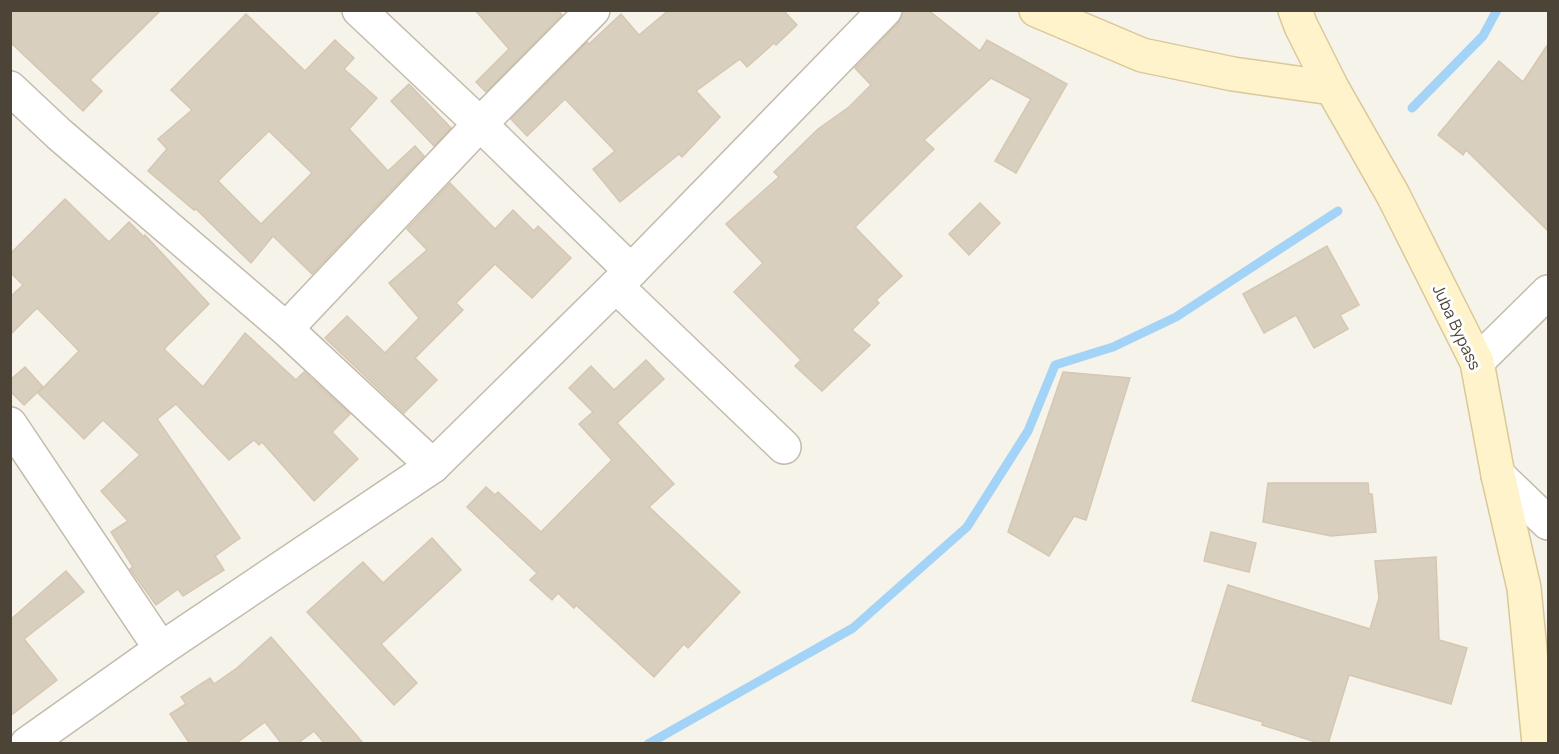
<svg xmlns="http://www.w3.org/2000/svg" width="1559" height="754" viewBox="0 0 1559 754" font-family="Manrope,sans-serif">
	<rect width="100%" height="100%" fill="#f6f3ea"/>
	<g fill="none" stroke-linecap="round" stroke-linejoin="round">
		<g stroke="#a3d4f7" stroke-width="9">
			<path d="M 1412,108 L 1483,36 L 1497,10"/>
			<path d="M 648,744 L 853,628 L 967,527 L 1028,431 L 1055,365 L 1113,347 L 1176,317 L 1338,211"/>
		</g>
	</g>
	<g fill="#d9cfbf" stroke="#d5c7b1" stroke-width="1.5" fill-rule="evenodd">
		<path d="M 10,10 L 161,10 L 90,80 L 102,91 L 83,111 L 10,42 Z"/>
		<path d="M 475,10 L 558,10 L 562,15 L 486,92 L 476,82 L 509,49 Z"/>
		<path d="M 669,10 L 783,10 L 797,25 L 776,45 L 774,43 L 747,67 L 740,59 L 696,91 L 720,117 L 682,157 L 679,154 L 620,202 L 593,169 L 615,151 L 565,99 L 527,136 L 511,119 L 587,42 L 589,44 L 621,14 L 639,35 Z"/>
		<path d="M 903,10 L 928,10 L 980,51 L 987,40 L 1067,84 L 1016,173 L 995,161 L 1031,99 L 991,78 L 924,140 L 934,149 L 855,227 L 902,276 L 876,300 L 879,303 L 852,330 L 870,345 L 822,391 L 795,366 L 801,360 L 734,292 L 763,263 L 726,224 L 779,177 L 774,172 L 818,129 L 849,107 L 871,85 L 855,68 L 898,23 Z"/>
		<path d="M 246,14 L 305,71 L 335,40 L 354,58 L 344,69 L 377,98 L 349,129 L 388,171 L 415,146 L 424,156 L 312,274 L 273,236 L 251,263 L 196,209 L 194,210 L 148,171 L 167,149 L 158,139 L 192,110 L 171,90 ZM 269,131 L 312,173 L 261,224 L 218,181 Z"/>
		<path d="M 1548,44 L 1548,231 L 1466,150 L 1463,155 L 1438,135 L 1499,61 L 1523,82 Z"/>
		<path d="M 409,84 L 451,128 L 434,146 L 391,101 Z"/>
		<path d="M 450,183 L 495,229 L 513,210 L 534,231 L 538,226 L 571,258 L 532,298 L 495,264 L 456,303 L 463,310 L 415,358 L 437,380 L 404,413 L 325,338 L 347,316 L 385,353 L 419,318 L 389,283 L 427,250 L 407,229 Z"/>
		<path d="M 65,199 L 109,242 L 129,222 L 144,237 L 145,235 L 209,304 L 164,349 L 203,387 L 245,333 L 296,380 L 304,372 L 350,414 L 332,432 L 358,459 L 314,501 L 262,442 L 259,445 L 254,440 L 229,460 L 176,404 L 157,419 L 240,538 L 215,556 L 224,570 L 183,596 L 178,589 L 156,605 L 130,569 L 133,567 L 111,532 L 128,521 L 101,491 L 140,455 L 103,420 L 84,439 L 38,393 L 79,351 L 37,308 L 10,335 L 10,297 L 23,285 L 10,272 L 11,253 Z"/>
		<path d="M 980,203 L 1000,223 L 969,255 L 949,234 Z"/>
		<path d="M 1327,246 L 1359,305 L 1340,315 L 1348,329 L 1314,348 L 1296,315 L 1264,333 L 1243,294 Z"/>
		<path d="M 646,360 L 664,379 L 617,423 L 674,484 L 649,507 L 740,592 L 688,648 L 684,644 L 654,677 L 576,605 L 574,608 L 558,593 L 552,600 L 530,580 L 537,573 L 467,507 L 486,487 L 495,495 L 498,492 L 541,532 L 612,460 L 579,424 L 593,412 L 569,388 L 591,366 L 614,390 Z"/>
		<path d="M 25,367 L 43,387 L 24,405 L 10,391 L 10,380 Z"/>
		<path d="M 1063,372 L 1130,378 L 1086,520 L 1074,516 L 1049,556 L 1008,532 Z"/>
		<path d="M 1268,483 L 1368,483 L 1369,494 L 1372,494 L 1376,532 L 1331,536 L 1263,522 Z"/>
		<path d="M 1211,532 L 1256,543 L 1249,572 L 1204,561 Z"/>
		<path d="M 432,538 L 461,570 L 381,644 L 417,683 L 394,705 L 307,612 L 363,562 L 383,583 Z"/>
		<path d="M 1436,557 L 1439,640 L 1467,648 L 1451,704 L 1349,675 L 1328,744 L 1322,744 L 1262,725 L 1263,722 L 1192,701 L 1228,585 L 1370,629 L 1379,598 L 1375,561 Z"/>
		<path d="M 66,571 L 84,592 L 24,639 L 57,680 L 10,716 L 10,620 Z"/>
		<path d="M 271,637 L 364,744 L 325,744 L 314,731 L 297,744 L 282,744 L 265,722 L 235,744 L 190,744 L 170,714 L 186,704 L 181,697 L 210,678 L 214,684 L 237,668 Z"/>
	</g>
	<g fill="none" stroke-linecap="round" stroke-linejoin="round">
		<g stroke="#c3bbac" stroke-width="36">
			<g id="street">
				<path d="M 359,10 L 480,124 L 631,271"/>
				<path d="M 10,88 L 59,134 L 286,329 L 433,466 L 631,271 L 885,10"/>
				<path d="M 616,286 L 784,447"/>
				<path d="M 286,329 L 480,124 L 593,10"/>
				<path d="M 1477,362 L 1548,292"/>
				<path d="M 10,424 L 161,649"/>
				<path d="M 1498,475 L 1548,523"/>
				<path d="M 27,744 L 161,649 L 433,466"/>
			</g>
		</g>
		<g stroke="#dac897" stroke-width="36">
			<g id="secondary">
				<path d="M 1036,10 L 1142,55 L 1233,74 L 1332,88"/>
				<path d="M 1295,10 L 1301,26 L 1332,88 L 1393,195 L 1477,362 L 1498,475 L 1524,588 L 1539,744"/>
			</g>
		</g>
		<use href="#street" stroke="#fff" stroke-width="33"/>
		<use href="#secondary" stroke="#fff3cc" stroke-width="33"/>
	</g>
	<g text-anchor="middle" stroke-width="6" stroke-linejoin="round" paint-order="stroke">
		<g font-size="16" fill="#4b4437" stroke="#fff">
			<text transform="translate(1457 327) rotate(65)" y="6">Juba Bypass</text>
		</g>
	</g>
	<rect width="1559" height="754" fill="none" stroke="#4b4437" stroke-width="24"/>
</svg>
